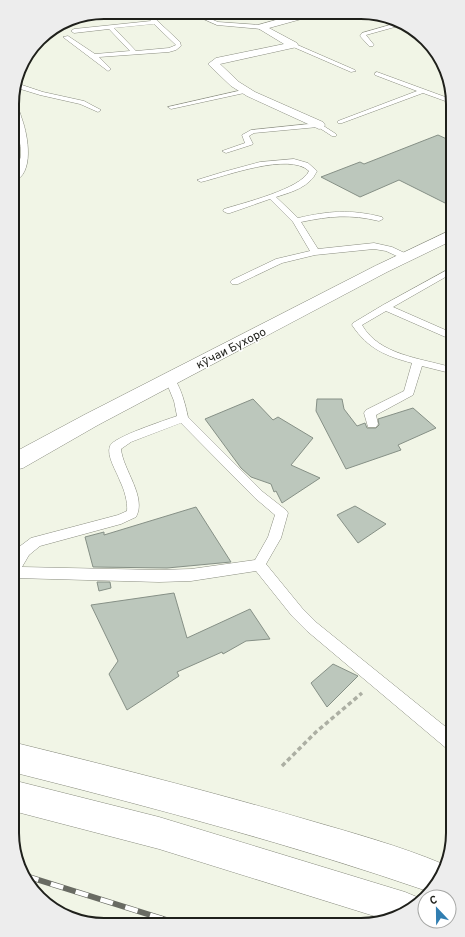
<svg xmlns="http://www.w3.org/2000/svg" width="465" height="937" viewBox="0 0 465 937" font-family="Overpass,sans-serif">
	<rect width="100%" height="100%" fill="#f1f5e6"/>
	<g fill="#bcc7bc" stroke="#869086">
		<path d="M 438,135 L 449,140 L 449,205 L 399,180 L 360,197 L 321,177 L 360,162 L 364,164 Z"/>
		<path d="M 253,399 L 273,420 L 278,417 L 313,438 L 291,465 L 320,478 L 282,503 L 276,491 L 274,492 L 271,484 L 251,477 L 241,468 L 205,419 Z"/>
		<path d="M 317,399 L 342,399 L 344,409 L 357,426 L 365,423 L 367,428 L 376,428 L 379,425 L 378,419 L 413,408 L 436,428 L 398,445 L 401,450 L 346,469 L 316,411 Z"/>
		<path d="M 355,506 L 386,524 L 358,543 L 337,515 Z"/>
		<path d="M 196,507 L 231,562 L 167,568 L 93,567 L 85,537 L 104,532 L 104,535 Z"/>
		<path d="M 97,582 L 110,582 L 111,588 L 99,591 Z"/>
		<path d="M 174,593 L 187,638 L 250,609 L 270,639 L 246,641 L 223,654 L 222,652 L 177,672 L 179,676 L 127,710 L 109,674 L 118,661 L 91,605 Z"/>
		<path d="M 333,664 L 358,676 L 327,707 L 311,683 Z"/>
	</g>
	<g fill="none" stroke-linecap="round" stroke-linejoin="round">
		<g stroke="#8a8d80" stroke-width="1">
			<g id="lane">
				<path d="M 143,12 L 148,12 L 180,42 L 181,46 L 176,50 L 169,52 L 99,57 L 111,69 L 108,71 L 63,37 L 68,36 L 95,54 L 130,51 L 109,29 L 74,33 L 71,31 L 74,29 L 151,21 ZM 154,24 L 176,45 L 169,48 L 136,51 L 114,28 Z"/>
				<path d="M 190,13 L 196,13 L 218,22 L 261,25 L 264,27 L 261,29 L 217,25 Z"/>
				<path d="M 275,13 L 282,13 L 296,19 L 291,20 Z"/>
				<path d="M 371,14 L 378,14 L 389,19 Z"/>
				<path d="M 69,19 L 71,20 L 67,27 L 53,29 L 63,25 Z"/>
				<path d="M 397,23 L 402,25 L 366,35 L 374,45 L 373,46 L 369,46 L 360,36 L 362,33 Z"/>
				<path d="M 293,43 L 355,70 L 356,71 L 351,72 L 291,46 L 290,45 Z"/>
				<path d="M 377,72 L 448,98 L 448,102 L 423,93 L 342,123 L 338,123 L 338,121 L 417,91 L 375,75 L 375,73 Z"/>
				<path d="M 16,83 L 43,92 L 84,101 L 101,110 L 98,112 L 80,104 L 40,95 L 14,87 Z"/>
				<path d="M 247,89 L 249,90 L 249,92 L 171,109 L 168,107 Z"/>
				<path d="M 13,103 C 18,105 20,113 22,119 C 28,136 35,174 13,182 C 13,172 21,164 21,153 C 21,136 12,119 13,103 Z"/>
				<path d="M 319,123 L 336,134 L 336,136 L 332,136 L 318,127 L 254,133 L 249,136 L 253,144 L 251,145 L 226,153 L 222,151 L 245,143 L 242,135 L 251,130 Z"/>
				<path d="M 294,159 L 308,163 L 317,171 C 310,187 292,192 276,197 L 298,218 C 329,211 350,209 382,217 L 383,219 L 379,221 C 350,214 330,216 301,222 L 318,249 L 374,243 L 392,247 L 409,255 L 410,257 L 409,259 L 403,259 L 386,251 L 374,249 L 315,255 L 282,263 L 238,284 L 232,284 L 230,282 L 232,280 L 276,259 L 310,251 L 293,222 L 270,199 L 230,213 L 227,213 L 223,211 L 224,209 C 243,203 301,189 309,171 C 289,152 226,176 201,182 L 197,180 L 223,172 L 260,162 Z"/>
				<path d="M 449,269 L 449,275 L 393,307 L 450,332 L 450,339 L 386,311 L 362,325 C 379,355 420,358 450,367 L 450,373 L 422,366 L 413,395 L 376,415 L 378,424 L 376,427 L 368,427 L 364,413 L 366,410 L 404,391 L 412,363 C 386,356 368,349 352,325 L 353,323 L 383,305 Z"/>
				<path d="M 170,376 C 179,378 186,407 188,417 L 263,492 L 286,510 L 288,513 L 281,538 L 266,564 L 302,608 L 317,623 L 452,732 L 452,750 L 446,748 L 307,631 L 292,616 L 256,571 L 191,581 L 159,582 L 15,578 L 15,554 L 19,547 L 31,538 L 118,515 L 127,511 C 128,502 124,489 120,481 C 117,472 106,456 110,446 C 113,437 166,420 177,416 L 174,401 L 165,379 ZM 181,423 L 255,498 L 275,515 L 268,537 L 255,560 L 191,569 L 159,570 L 22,567 L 29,555 L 40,546 L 121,524 L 136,517 C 147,497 123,470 121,449 L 131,442 Z"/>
			</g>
		</g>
		<g stroke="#8a8d80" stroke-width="1">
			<g id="street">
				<path d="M 301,13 L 317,13 L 316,15 L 269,28 L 297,43 L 298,45 L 297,47 L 220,64 L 239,82 L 255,92 L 323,122 L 325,125 L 323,128 L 319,129 L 247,96 L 231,86 L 208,64 L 216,58 L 284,44 L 256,27 L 258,25 Z"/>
				<path d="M 449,231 L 449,242 L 387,272 L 98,425 L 23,468 L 15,470 L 15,452 L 84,415 L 375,266 Z"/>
				<path d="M 16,743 C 114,767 212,792 308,820 C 353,833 400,846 443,864 L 434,889 L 430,892 C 294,845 155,808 16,773 Z"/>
				<path d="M 16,781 L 159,817 L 405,892 L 417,897 L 418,900 L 390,920 L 387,920 L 159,849 L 17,812 Z"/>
			</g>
		</g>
		<g stroke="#acafa3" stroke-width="3.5" stroke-dasharray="4.5 3" stroke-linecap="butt">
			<path d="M 282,766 L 316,732 L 362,693"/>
			<path d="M 83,920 L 94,924"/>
		</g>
		<use href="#lane" fill="#fff" fill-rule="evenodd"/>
		<use href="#street" fill="#fff" fill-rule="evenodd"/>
		<g stroke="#696b63" stroke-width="6">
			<path id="rail" d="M 26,876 L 176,923"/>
		</g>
		<use href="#rail" stroke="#fff" stroke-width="4.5" stroke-dasharray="13" stroke-linecap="butt"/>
	</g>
	<g text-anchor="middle" stroke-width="3" stroke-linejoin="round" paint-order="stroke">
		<g font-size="12" fill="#1f201b" stroke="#fff">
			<text transform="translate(231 348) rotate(-27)" y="4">кӯчаи Бухоро</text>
		</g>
	</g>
	<path d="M0 0H465V937H0ZM104 19H361A85 85 0 0 1 446 104V833A85 85 0 0 1 361 918H104A85 85 0 0 1 19 833V104A85 85 0 0 1 104 19Z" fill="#ededed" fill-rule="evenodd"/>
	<path fill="none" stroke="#1f201b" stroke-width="2" d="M104 19H361A85 85 0 0 1 446 104V833A85 85 0 0 1 361 918H104A85 85 0 0 1 19 833V104A85 85 0 0 1 104 19Z"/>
	<g transform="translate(437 909) rotate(338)"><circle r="19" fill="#ffffff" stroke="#a5a6a4"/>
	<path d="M0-3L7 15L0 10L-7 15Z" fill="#317eb1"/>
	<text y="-6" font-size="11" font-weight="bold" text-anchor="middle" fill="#1f201b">С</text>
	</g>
</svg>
